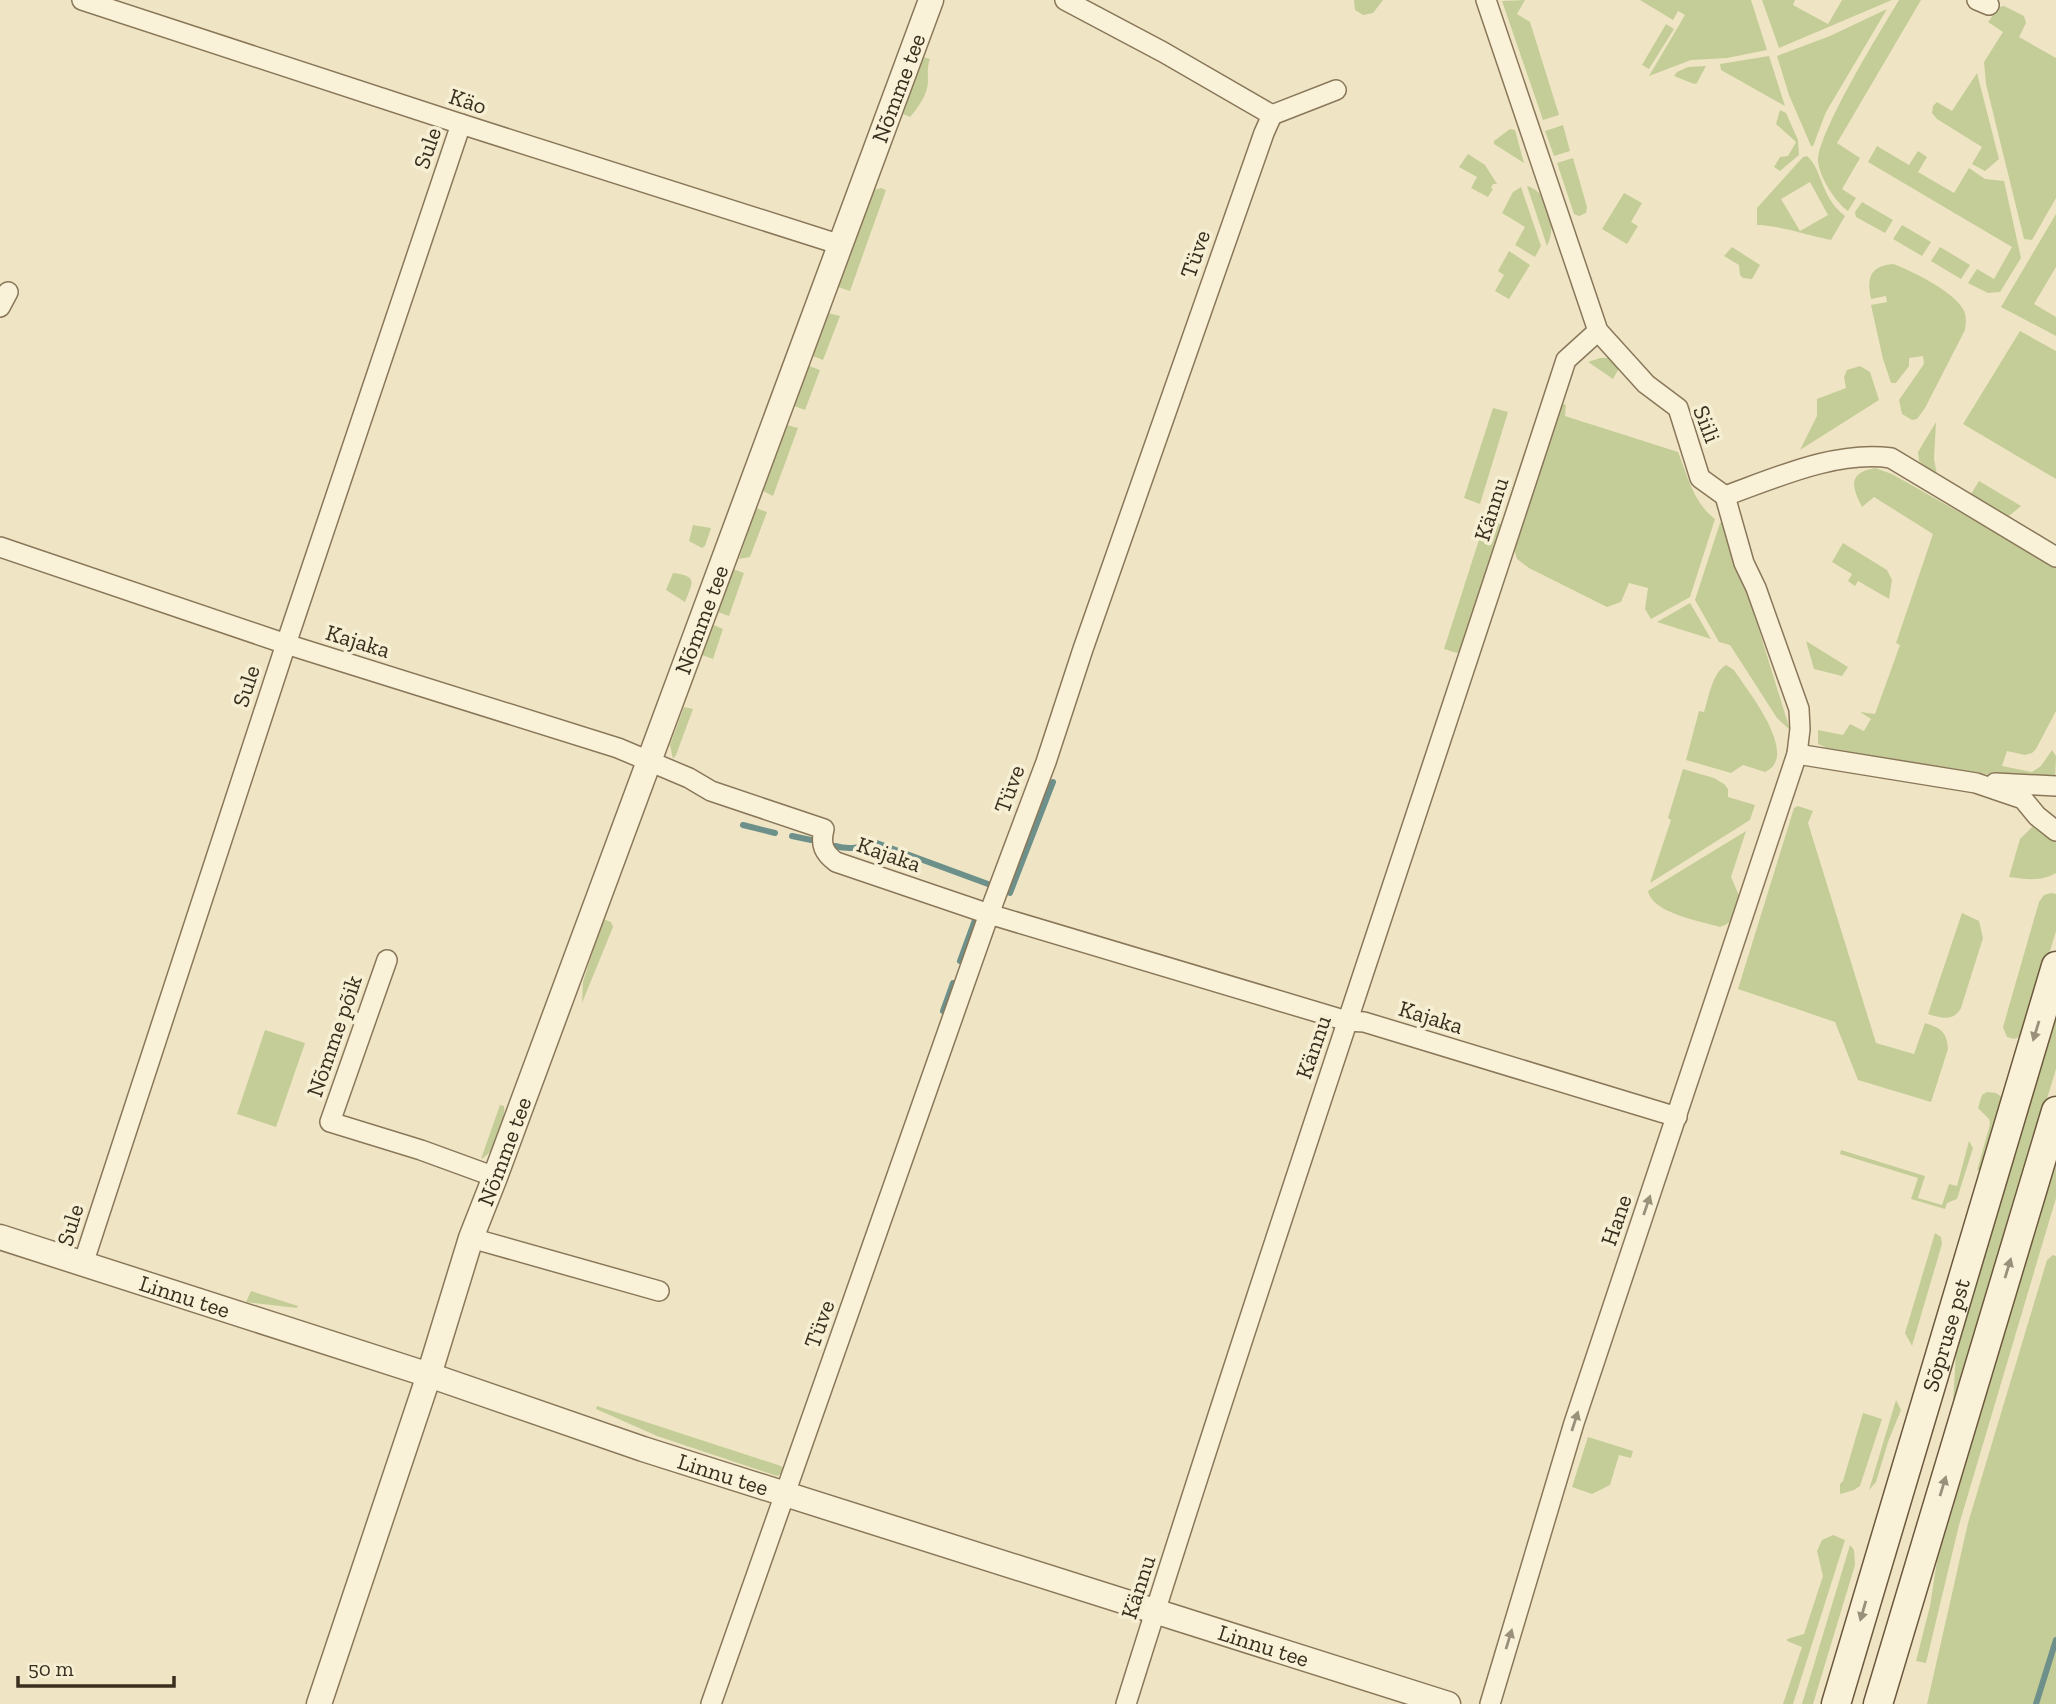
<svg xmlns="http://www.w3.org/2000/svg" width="2056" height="1704" viewBox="0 0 2056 1704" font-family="'Zilla Slab',serif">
	<rect width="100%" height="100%" fill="#efe5c4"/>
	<g fill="#c4cd98" fill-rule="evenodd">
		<path d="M 1354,0 L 1383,0 L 1373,13 L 1363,15 L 1355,10 Z"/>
		<path d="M 1525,0 L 1517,14 L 1530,22 L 1559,115 L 1543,120 L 1502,1 Z"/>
		<path d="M 1640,0 L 1751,0 L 1767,50 L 1727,58 L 1691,60 L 1649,76 L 1685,15 L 1678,11 L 1673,20 Z"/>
		<path d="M 1762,0 L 1795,0 L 1793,5 L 1828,24 L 1842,0 L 1892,0 L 1779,48 Z"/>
		<path d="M 1899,0 L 1921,0 L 1837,143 L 1860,158 L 1842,189 L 1856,198 L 1848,211 C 1835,202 1819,176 1818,161 C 1817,134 1882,28 1899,0 Z"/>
		<path d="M 2004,6 L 2024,16 L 2026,23 L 2019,37 L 2056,58 L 2056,198 L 2032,240 L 2024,239 L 1986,84 L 1984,62 L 2003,32 L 1988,22 L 1999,7 Z"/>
		<path d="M 1887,9 L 1826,112 L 1813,146 L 1811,146 L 1789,95 L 1777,56 L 1830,36 Z"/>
		<path d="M 1666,24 L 1674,29 L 1649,69 L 1642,65 Z"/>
		<path d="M 1769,56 L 1785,106 L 1721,70 L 1720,64 Z"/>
		<path d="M 923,57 L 930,59 C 927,68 928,73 928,81 C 928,94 918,108 910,117 L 903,114 Z"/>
		<path d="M 1706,66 L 1697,83 L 1694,84 L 1674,76 L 1677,72 L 1688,67 Z"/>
		<path d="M 1977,73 L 1999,159 L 1985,171 L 1972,164 L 1982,147 L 1937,119 L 1932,113 L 1933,106 L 1937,102 L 1952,111 Z"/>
		<path d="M 1780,110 L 1786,113 L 1798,140 L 1799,155 L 1780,171 L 1774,167 L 1780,157 L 1788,156 L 1796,142 L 1776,124 Z"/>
		<path d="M 1563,125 L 1570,151 L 1554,156 L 1545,131 Z"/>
		<path d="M 1510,129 L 1515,130 L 1524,163 L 1494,144 L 1494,141 Z"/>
		<path d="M 1877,146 L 1909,165 L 1918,151 L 1927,157 L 1918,172 L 1954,193 L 1969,168 L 1985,179 L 2004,181 L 2021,258 L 2000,292 L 1988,293 L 1968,283 L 1977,269 L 1994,279 L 2012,247 L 1868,162 Z"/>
		<path d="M 1468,154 L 1485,165 L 1497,184 L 1493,184 L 1491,188 L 1493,189 L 1488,197 L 1471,188 L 1477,177 L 1459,167 Z"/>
		<path d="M 1807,156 C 1823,170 1820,197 1845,216 L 1831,240 C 1806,235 1783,226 1757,225 L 1757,208 L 1803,157 ZM 1810,182 L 1828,215 L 1800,231 L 1781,199 Z"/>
		<path d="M 1573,158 L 1587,207 L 1586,213 L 1579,216 L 1574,214 L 1557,163 Z"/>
		<path d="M 1527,186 C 1551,193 1557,226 1547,246 Z"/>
		<path d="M 1521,187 L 1541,246 L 1535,257 L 1515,245 L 1525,227 L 1502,213 L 1513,192 Z"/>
		<path d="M 881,188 L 886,190 L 850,291 L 838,287 L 874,190 Z"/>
		<path d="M 1624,193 L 1642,203 L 1631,222 L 1638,226 L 1627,244 L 1602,229 Z"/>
		<path d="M 1862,202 L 1893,220 L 1885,233 L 1856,217 L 1855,212 Z"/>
		<path d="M 2056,214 L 2056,267 L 2034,304 L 2056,317 L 2056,336 L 2001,307 Z"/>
		<path d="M 1902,225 L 1931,242 L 1922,256 L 1893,239 Z"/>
		<path d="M 1732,247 L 1760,265 L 1752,279 L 1743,278 L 1740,275 L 1739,265 L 1724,256 Z"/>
		<path d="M 1940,247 L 1970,265 L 1961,279 L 1931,261 Z"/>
		<path d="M 1509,251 L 1530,265 L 1509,299 L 1495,291 L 1504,275 L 1498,271 Z"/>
		<path d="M 1893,264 C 1911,270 1954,292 1963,309 C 1967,316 1966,322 1965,330 L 1925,408 L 1917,419 L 1912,420 L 1902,414 L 1899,400 L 1924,364 L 1923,356 L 1909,358 L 1909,366 L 1896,383 L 1891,383 L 1883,359 L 1871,305 L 1887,302 L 1886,296 L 1871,299 C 1867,279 1869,266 1893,264 Z"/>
		<path d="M 828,313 L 840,316 L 823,360 L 812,356 Z"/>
		<path d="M 2020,331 L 2056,351 L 2056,479 L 1963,424 Z"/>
		<path d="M 1600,358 L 1608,358 L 1622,363 L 1613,379 L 1588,362 Z"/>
		<path d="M 809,366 L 820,370 L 805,410 L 794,406 Z"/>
		<path d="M 1860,366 L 1870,372 L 1879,400 L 1800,450 L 1817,416 L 1817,399 L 1846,388 L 1844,377 L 1847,370 Z"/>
		<path d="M 1563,404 L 1566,405 L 1565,416 L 1678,452 C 1688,477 1693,502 1715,519 L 1690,597 L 1651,619 L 1645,609 L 1648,588 L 1629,583 L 1621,602 L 1607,607 L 1529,568 L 1517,559 L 1513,546 L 1561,405 Z"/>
		<path d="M 1493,408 L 1508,412 L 1480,504 L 1464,498 Z"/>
		<path d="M 1936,422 L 1934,459 L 1937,475 L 1919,461 L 1918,452 Z"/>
		<path d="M 787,425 L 798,428 L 773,496 L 763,491 Z"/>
		<path d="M 1875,468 L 1892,474 L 2056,567 L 2056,711 L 2036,749 L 2032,753 L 2025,755 L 2007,751 L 2002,766 L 2032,772 L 2041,766 L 2052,750 L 2056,756 L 2055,780 L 2004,777 L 1827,748 L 1818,744 L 1818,730 L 1843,735 L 1850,724 L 1864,731 L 1871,719 L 1860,712 L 1875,714 L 1900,645 L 1896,643 L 1933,534 L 1874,497 L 1862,507 C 1852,487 1847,473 1875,468 Z"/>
		<path d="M 1979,481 L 2021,506 L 2009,516 L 1971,494 Z"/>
		<path d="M 756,508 L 767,512 L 750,557 L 739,559 Z"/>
		<path d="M 1488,520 L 1503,525 L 1461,651 L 1457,653 L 1444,649 L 1485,521 Z"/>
		<path d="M 1723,521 L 1738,562 L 1790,730 L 1777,718 L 1730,645 L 1719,642 L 1695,600 L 1720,523 Z"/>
		<path d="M 693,525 L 711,528 L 705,546 L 702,548 L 689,541 Z"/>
		<path d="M 1843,543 L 1887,570 L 1892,580 L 1889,599 L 1858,581 L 1855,586 L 1848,581 L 1852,574 L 1832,562 Z"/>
		<path d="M 733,569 L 744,573 L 729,616 L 718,612 Z"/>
		<path d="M 673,573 C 698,576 693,582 685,602 L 666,590 Z"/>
		<path d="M 1690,603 L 1711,639 L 1657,622 Z"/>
		<path d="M 714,625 L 723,629 L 713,659 L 702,655 Z"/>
		<path d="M 1806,641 L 1848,667 L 1842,676 L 1814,669 Z"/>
		<path d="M 1726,665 L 1734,670 C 1747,690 1801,756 1765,772 L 1743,765 L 1731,773 L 1686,760 L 1699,711 L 1704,712 C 1709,697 1712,673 1726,665 Z"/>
		<path d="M 684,707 L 693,709 L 676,755 L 673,759 L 670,745 Z"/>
		<path d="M 1683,769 L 1714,778 L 1724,784 L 1728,789 L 1728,797 L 1755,805 L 1750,820 L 1650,883 L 1671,820 L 1668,818 Z"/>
		<path d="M 1798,806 L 1813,811 L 1808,823 L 1876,1043 L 1914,1054 L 1925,1023 C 1940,1028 1947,1031 1948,1049 L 1931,1102 L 1858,1080 L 1835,1022 L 1738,989 L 1794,808 Z"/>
		<path d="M 2035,824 L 2056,838 L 2056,873 C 2041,882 2026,879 2009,877 L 2020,839 Z"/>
		<path d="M 1746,831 L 1731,877 L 1740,898 C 1736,912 1735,922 1720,927 C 1700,921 1652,913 1648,891 Z"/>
		<path d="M 2051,893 L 2056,894 L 2056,931 L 2025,1035 L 2014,1039 L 2007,1037 L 2003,1027 L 2039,902 L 2044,895 Z"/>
		<path d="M 1962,913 L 1979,921 L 1983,938 L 1961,1008 C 1953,1022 1941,1018 1928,1014 Z"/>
		<path d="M 603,919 L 611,922 L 613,927 L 582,1003 L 583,982 Z"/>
		<path d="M 2056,1019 L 2056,1069 L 1955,1402 L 1953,1402 L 1956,1352 Z"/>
		<path d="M 265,1030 L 305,1043 L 276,1127 L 237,1114 Z"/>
		<path d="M 1987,1092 L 1996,1093 L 2003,1098 L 1985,1165 L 1977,1171 L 1990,1124 L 1989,1119 L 1978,1108 L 1982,1095 Z"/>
		<path d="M 500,1105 L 504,1106 C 506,1122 496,1152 481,1159 Z"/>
		<path d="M 1969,1141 L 1973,1148 L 1957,1199 L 1947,1203 L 1945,1209 L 1911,1199 L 1918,1178 L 1840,1154 L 1841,1150 L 1925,1176 L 1918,1198 L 1942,1205 L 1949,1184 L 1957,1186 Z"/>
		<path d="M 2056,1166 L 2056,1198 L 1959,1525 L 1926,1663 L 1916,1661 L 1930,1606 L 1937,1561 L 2029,1253 L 2047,1188 Z"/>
		<path d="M 1935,1233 L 1941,1237 L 1942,1244 L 1912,1346 L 1905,1333 Z"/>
		<path d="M 2053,1255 L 2056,1256 L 2056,1704 L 1927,1704 L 1968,1523 L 2047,1260 Z"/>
		<path d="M 251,1291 L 298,1306 L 297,1308 L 246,1302 Z"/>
		<path d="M 1896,1400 L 1901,1410 L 1888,1442 L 1876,1482 L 1869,1490 Z"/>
		<path d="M 597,1406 L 778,1465 L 789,1470 L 777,1476 L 657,1436 L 596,1409 Z"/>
		<path d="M 1863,1413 L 1882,1419 L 1860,1486 L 1854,1490 L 1840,1494 L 1840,1484 L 1843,1481 Z"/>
		<path d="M 1588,1437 L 1633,1451 L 1631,1458 L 1619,1455 L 1610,1485 L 1592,1494 L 1572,1487 Z"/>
		<path d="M 1833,1535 L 1845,1540 L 1793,1704 L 1783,1704 L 1802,1647 L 1787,1641 L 1787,1639 L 1804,1634 L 1823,1576 L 1817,1551 L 1822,1540 Z"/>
		<path d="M 1850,1545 L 1854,1550 L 1855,1565 L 1813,1704 L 1802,1704 Z"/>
	</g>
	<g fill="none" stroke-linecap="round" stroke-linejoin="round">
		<g stroke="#6d918a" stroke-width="6">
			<path d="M 743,825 L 775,833"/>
			<path d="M 792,836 L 811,840"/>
			<path d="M 835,846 C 850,850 860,848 874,842 L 988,884"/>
			<path d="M 1010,893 L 1053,782"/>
			<path d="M 960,961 L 975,920"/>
			<path d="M 943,1011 L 953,983"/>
			<path d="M 2036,1704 L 2056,1640"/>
		</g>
		<g stroke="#8a775a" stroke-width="22">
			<g id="minor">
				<path d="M 82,0 L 461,124 L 841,245"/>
				<path d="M 1486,0 L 1598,331 L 1646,384 L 1678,408 L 1700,478 L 1725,496"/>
				<path d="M 1977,0 L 1989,5"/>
				<path d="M 1272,115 L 1336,90"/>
				<path d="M 0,307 L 8,292"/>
				<path d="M 1725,496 C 1775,478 1837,450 1891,458 L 2056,557"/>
				<path d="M 0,547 L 286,644 L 618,748 L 689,778 L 711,791 L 824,829 C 820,845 824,853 836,862 L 989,914 L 1347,1021 L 1364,1022 L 1677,1117"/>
				<path d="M 1797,754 L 1976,783 L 2023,799 L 2037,816 L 2056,831"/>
				<path d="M 1995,783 L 2056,786"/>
				<path d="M 387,960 L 330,1122 L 421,1150 L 495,1177"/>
				<path d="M 471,1238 L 659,1291"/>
				<path d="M 83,1264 L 286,644 L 461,124"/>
				<path d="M 711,1704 L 989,914 L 1046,762 L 1083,649 L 1264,133 L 1272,115 L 1163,52 L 1065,0"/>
				<path d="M 1126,1704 C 1267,1254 1420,808 1566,360 L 1598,331"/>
				<path d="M 1490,1704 L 1574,1423 L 1797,754 L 1800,729 L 1799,709 L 1756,588 L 1744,563 L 1725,496"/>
			</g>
		</g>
		<g stroke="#8a775a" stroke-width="27">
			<g id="tertiary">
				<path id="s1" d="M 0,1237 L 429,1375 L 643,1449 L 1448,1704"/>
				<path id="s2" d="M 319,1704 L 429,1375 L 471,1238 L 495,1177 L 931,0"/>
			</g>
		</g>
		<g stroke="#6c583d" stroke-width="31">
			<g id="secondary">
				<path id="s3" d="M 1836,1704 L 2056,966"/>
				<path d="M 1878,1704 L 2056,1111"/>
			</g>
		</g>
		<use href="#minor" stroke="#f9f2d8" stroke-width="19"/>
		<use href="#tertiary" stroke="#f9f2d8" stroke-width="24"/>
		<use href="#secondary" stroke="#f9f2d8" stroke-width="28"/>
	</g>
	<defs><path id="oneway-solid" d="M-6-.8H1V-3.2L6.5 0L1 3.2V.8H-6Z" transform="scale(1.75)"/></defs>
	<g fill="#9a907b">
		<use href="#oneway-solid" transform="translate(2036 1031) rotate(107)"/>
		<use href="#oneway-solid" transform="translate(1647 1205) rotate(-71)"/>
		<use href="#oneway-solid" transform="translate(2008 1268) rotate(-73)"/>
		<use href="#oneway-solid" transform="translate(1575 1421) rotate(-72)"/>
		<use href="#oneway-solid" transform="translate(1943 1486) rotate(-73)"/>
		<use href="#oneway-solid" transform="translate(1863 1611) rotate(106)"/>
		<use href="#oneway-solid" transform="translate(1509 1639) rotate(-73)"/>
	</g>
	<g text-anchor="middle" stroke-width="7" stroke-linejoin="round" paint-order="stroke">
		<g font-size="23" fill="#3a2e1e" stroke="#f6efd4">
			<text dy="8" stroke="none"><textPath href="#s2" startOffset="1717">Nõmme tee</textPath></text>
			<text transform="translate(468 101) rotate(18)" y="8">Käo</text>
			<text transform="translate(427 148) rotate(-71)" y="8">Sule</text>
			<text transform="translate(1195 254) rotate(-71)" y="8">Tüve</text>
			<text transform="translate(1707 424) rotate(69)" y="8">Siili</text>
			<text transform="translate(1491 509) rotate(-72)" y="8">Kännu</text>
			<text dy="8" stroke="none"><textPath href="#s2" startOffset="1150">Nõmme tee</textPath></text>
			<text transform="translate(358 641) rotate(17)" y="8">Kajaka</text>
			<text transform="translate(246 686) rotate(-72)" y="8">Sule</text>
			<text transform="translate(1009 789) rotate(-70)" y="8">Tüve</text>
			<text transform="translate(889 854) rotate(19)" y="8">Kajaka</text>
			<text transform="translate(1431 1017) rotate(17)" y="8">Kajaka</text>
			<text transform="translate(334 1036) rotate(-71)" y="8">Nõmme põik</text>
			<text transform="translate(1313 1047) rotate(-71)" y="8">Kännu</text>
			<text dy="8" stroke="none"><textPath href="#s2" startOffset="583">Nõmme tee</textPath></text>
			<text transform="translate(1616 1220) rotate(-71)" y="8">Hane</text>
			<text transform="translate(70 1225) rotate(-73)" y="8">Sule</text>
			<text dy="8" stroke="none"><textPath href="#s1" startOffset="194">Linnu tee</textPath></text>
			<text transform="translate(819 1324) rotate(-70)" y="8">Tüve</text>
			<text dy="8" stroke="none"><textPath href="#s3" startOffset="385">Sõpruse pst</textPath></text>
			<text dy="8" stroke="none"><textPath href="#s1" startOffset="761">Linnu tee</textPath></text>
			<text transform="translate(1138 1587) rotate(-72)" y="8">Kännu</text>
			<text dy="8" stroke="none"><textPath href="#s1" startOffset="1328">Linnu tee</textPath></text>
		</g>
	</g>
	<path d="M18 1676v10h156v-10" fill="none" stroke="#3a2e1e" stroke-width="3.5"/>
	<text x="28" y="1676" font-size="21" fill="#3a2e1e" stroke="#f6efd4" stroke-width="5" paint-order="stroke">50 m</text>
</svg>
